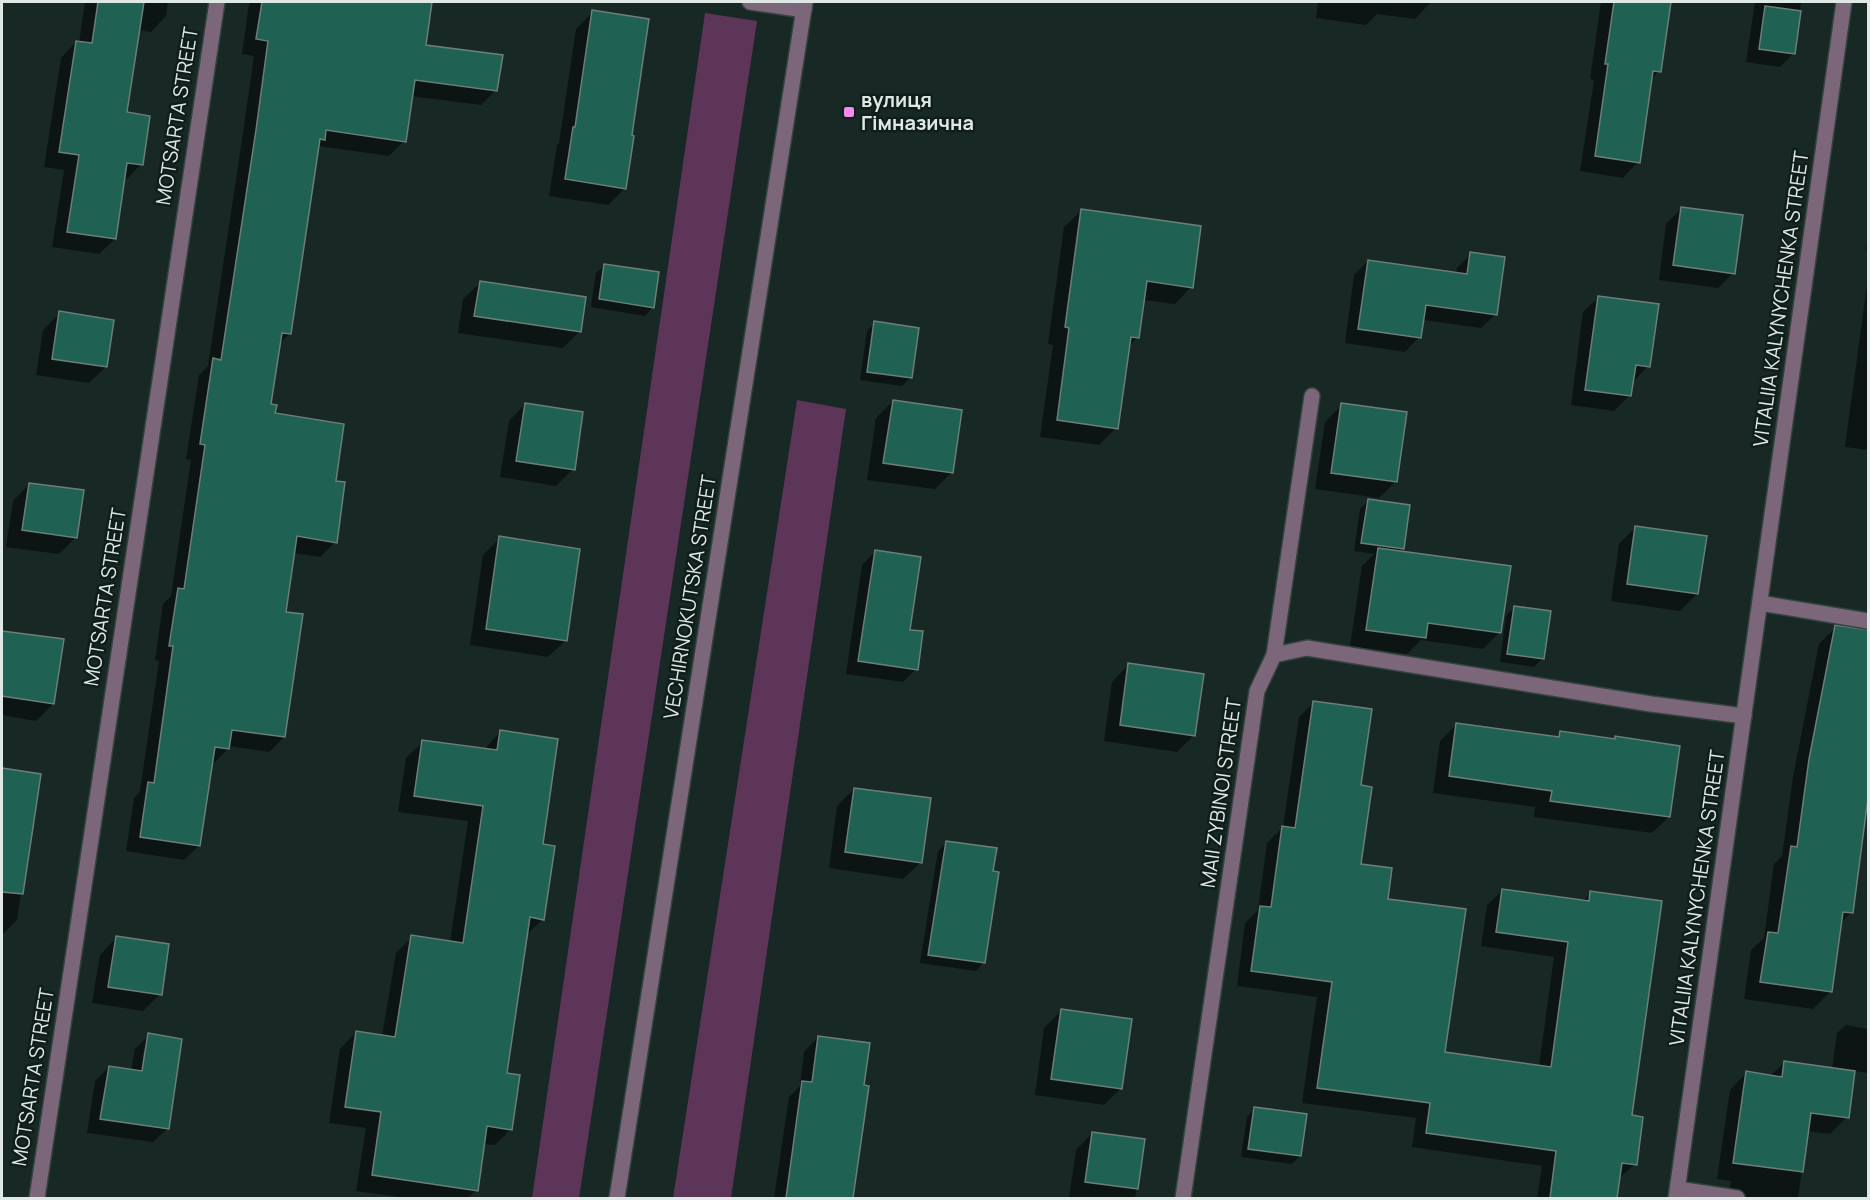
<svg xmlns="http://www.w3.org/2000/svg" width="1870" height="1200" viewBox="0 0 1870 1200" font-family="Manrope,sans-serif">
	<rect width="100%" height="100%" fill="#182824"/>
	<g fill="#5d3559">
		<path d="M 705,13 L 757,21 L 579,1198 L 532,1198 Z"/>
		<path d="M 797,400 L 846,409 L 731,1198 L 673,1198 Z"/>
	</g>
	<g fill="#0007" fill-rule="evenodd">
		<path d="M 85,2 L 168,2 L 166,16 L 151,32 L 138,30 L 125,113 L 141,164 L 126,180 L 123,179 L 115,239 L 99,254 L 52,247 L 64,170 L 44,167 L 61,58 L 76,42 L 79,43 Z"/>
		<path d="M 252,2 L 342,2 L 366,5 L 366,2 L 431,2 L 424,46 L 496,90 L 481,105 L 411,96 L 404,141 L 389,156 L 318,146 L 290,333 L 279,344 L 270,405 L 274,415 L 334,482 L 335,542 L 320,557 L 293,553 L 285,613 L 284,737 L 269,752 L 228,746 L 228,749 L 213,764 L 211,763 L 199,846 L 184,860 L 126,851 L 134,798 L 140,791 L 159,661 L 155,660 L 163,604 L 171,596 L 191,460 L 186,459 L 199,375 L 208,366 L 241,146 L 254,56 L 242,54 L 249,4 Z"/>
		<path d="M 1318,2 L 1431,2 L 1415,19 L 1377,14 L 1366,25 L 1316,18 Z"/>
		<path d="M 1601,2 L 1669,2 L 1659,71 L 1650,80 L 1638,162 L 1623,178 L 1580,171 L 1594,80 L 1590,79 Z"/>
		<path d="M 1755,2 L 1801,2 L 1794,53 L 1780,67 L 1746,62 Z"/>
		<path d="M 593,12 L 630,136 L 625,188 L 608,205 L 549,196 L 557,145 L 559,143 L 576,29 Z"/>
		<path d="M 1682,208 L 1733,273 L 1718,288 L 1659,280 L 1666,224 Z"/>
		<path d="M 1081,211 L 1191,287 L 1175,304 L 1143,300 L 1137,338 L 1128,347 L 1116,428 L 1099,445 L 1040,437 L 1053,345 L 1048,344 L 1064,227 Z"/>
		<path d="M 1868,232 L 1868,251 L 1866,250 Z"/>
		<path d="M 1471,254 L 1496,314 L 1481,328 L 1422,320 L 1419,337 L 1405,352 L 1345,343 L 1354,275 L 1368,261 L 1456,273 L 1457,268 Z"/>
		<path d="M 605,265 L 653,307 L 645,316 L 591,307 L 596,273 Z"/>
		<path d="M 1868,277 L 1868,450 L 1845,447 Z"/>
		<path d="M 480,283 L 580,331 L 563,348 L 458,333 L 463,299 Z"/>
		<path d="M 1599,297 L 1648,366 L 1633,382 L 1630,395 L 1614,411 L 1571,405 L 1583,312 Z"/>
		<path d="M 60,313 L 106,367 L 89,383 L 36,375 L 43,330 Z"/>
		<path d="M 875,323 L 910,378 L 902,386 L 860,380 L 867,331 Z"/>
		<path d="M 893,401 L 952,472 L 935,489 L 867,480 L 876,418 Z"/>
		<path d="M 525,404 L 573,469 L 556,486 L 500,477 L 509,421 Z"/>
		<path d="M 1342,405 L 1396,481 L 1379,498 L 1315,489 L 1325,422 Z"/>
		<path d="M 29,484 L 76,537 L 59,554 L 6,547 L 13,501 Z"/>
		<path d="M 1368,501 L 1402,549 L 1399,552 L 1500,632 L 1483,649 L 1421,640 L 1407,654 L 1350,646 L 1362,566 L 1374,554 L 1354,551 L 1360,509 Z"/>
		<path d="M 1635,528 L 1697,594 L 1680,611 L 1611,601 L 1619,544 Z"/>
		<path d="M 500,538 L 565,641 L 548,657 L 470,645 L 483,555 Z"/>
		<path d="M 875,552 L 908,631 L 916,669 L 903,682 L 846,674 L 862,565 Z"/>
		<path d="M 1515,607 L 1542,659 L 1534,667 L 1500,662 L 1506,616 Z"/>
		<path d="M 1836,627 L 1851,912 L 1840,924 L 1830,992 L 1813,1009 L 1744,999 L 1751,950 L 1764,938 L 1774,864 L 1782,856 L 1793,777 L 1819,644 Z"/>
		<path d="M 2,632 L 62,641 L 53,704 L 36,721 L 2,715 Z"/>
		<path d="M 1128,665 L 1194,735 L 1177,752 L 1104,741 L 1112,682 Z"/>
		<path d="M 1314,702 L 1359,787 L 1359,866 L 1386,900 L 1444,1053 L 1539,1066 L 1554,957 L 1481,946 L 1487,905 L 1503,890 L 1582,902 L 1591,892 L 1630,1116 L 1635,1164 L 1618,1179 L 1616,1198 L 1537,1198 L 1542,1166 L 1412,1147 L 1416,1118 L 1302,1103 L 1317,997 L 1237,986 L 1245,923 L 1258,910 L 1267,843 L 1283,827 L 1299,717 Z"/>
		<path d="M 1457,724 L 1555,738 L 1561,733 L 1614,740 L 1616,738 L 1669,817 L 1652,833 L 1534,817 L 1535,807 L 1433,793 L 1440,741 Z"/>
		<path d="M 500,732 L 541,846 L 543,919 L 526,935 L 505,1074 L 511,1129 L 495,1145 L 483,1144 L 476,1190 L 468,1198 L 407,1198 L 356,1191 L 366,1128 L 329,1123 L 340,1049 L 356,1032 L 382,1036 L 396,953 L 412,937 L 450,942 L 468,821 L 398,812 L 406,758 L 423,742 L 484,750 Z"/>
		<path d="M 2,770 L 39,775 L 17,920 L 2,935 L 2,940 Z"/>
		<path d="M 854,789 L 920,863 L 903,879 L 829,868 L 837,806 Z"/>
		<path d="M 946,843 L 984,962 L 976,971 L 920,963 L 938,851 Z"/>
		<path d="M 116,938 L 160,994 L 143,1011 L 92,1003 L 100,955 Z"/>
		<path d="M 1061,1011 L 1121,1088 L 1104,1105 L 1035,1095 L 1044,1028 Z"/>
		<path d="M 1846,1025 L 1868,1029 L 1868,1073 L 1854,1071 L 1847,1117 L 1830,1134 L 1807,1131 L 1798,1198 L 1728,1198 L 1731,1181 L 1717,1179 L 1730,1090 L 1746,1073 L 1770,1076 L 1785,1062 L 1832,1069 L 1837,1033 Z"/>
		<path d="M 149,1035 L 168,1128 L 153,1142 L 87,1133 L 95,1081 L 109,1067 L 131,1071 L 135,1049 ZM 144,1049 L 147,1049 L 143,1078 L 140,1078 Z"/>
		<path d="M 818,1037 L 862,1087 L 867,1088 L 852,1198 L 774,1198 L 789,1097 L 800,1086 L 804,1052 Z"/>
		<path d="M 1255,1109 L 1300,1156 L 1292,1164 L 1241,1157 L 1247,1117 Z"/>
		<path d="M 1092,1133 L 1143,1140 L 1135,1198 L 1069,1198 L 1076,1150 Z"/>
	</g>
	<g fill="#1f6152" stroke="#6c7e78" stroke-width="1.5">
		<path d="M 98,2 L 144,2 L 127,112 L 150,116 L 143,165 L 127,163 L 116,239 L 67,232 L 79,155 L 59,152 L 76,41 L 92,43 Z"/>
		<path d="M 262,2 L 432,2 L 426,45 L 503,55 L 497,91 L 415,80 L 406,142 L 326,130 L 325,140 L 320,139 L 291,334 L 282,333 L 271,404 L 277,405 L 275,413 L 344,424 L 336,481 L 345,482 L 337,543 L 297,536 L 286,612 L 303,614 L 285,737 L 232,730 L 229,749 L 215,747 L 200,846 L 140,837 L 148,782 L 154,783 L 173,646 L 169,646 L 178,588 L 184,589 L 205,445 L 200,444 L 213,358 L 221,360 L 256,130 L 268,41 L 256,39 Z"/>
		<path d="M 1614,2 L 1671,2 L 1661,72 L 1653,71 L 1640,163 L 1595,156 L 1608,64 L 1605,64 Z"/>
		<path d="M 1765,6 L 1801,11 L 1795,54 L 1759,49 Z"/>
		<path d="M 592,10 L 649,19 L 632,135 L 634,136 L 626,189 L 565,179 L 573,127 L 575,127 Z"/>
		<path d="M 1681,207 L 1743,215 L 1735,274 L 1673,265 Z"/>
		<path d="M 1081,209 L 1201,226 L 1193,288 L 1147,281 L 1139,338 L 1131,337 L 1118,429 L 1057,420 L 1069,328 L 1065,327 Z"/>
		<path d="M 1470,252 L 1505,257 L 1497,315 L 1426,305 L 1421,338 L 1358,329 L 1368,260 L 1467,274 Z"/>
		<path d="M 604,264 L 659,272 L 654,308 L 599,299 Z"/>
		<path d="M 480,281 L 586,297 L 581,332 L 474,316 Z"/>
		<path d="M 1598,296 L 1659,304 L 1650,367 L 1636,365 L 1631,396 L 1585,390 Z"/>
		<path d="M 59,311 L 114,320 L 107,367 L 52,359 Z"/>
		<path d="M 874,321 L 919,328 L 912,378 L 867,372 Z"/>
		<path d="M 893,400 L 962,410 L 953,473 L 883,463 Z"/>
		<path d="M 525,403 L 583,412 L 575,470 L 516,461 Z"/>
		<path d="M 1341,403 L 1407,412 L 1397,482 L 1331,473 Z"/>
		<path d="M 29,483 L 84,490 L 77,538 L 22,530 Z"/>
		<path d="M 1368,499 L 1410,505 L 1404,549 L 1361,543 Z"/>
		<path d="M 1635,526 L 1707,536 L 1698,594 L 1627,584 Z"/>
		<path d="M 499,536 L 580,549 L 567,641 L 486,629 Z"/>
		<path d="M 1378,548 L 1511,566 L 1501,633 L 1428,623 L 1426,638 L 1366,630 Z"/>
		<path d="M 875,550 L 921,557 L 910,630 L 923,631 L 918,670 L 858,661 Z"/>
		<path d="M 1514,606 L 1551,611 L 1544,659 L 1507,654 Z"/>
		<path d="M 1835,625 L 1869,630 L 1869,790 L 1853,913 L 1843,912 L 1832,992 L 1760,982 L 1768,932 L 1778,933 L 1791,846 L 1797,847 L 1809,759 Z"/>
		<path d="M 2,631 L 64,639 L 54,704 L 2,696 Z"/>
		<path d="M 1128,663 L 1204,674 L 1195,736 L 1120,725 Z"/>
		<path d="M 1313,701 L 1372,709 L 1361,785 L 1372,787 L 1361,864 L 1392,868 L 1388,899 L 1466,909 L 1445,1052 L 1551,1067 L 1568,942 L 1496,932 L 1502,889 L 1589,901 L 1590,891 L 1662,901 L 1632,1115 L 1643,1117 L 1637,1165 L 1622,1163 L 1617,1198 L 1550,1198 L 1556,1151 L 1426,1133 L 1430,1103 L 1317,1088 L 1332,982 L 1251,971 L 1260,906 L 1271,907 L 1282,826 L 1295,828 Z"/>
		<path d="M 1456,723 L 1559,737 L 1560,731 L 1615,739 L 1615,736 L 1680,746 L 1670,817 L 1550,801 L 1552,791 L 1449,776 Z"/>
		<path d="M 500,730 L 558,739 L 543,844 L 555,846 L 544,920 L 530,917 L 507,1073 L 520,1075 L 512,1130 L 487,1126 L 478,1191 L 372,1175 L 381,1112 L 345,1107 L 356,1031 L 395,1037 L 411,935 L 463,943 L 483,806 L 414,796 L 422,740 L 497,750 Z"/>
		<path d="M 2,768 L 41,774 L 23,894 L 2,892 Z"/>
		<path d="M 854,788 L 931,798 L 922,863 L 845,852 Z"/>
		<path d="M 946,841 L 997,848 L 993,871 L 999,872 L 985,963 L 928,955 Z"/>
		<path d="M 116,936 L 169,944 L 162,995 L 108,987 Z"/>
		<path d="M 1061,1009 L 1132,1019 L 1122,1089 L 1051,1079 Z"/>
		<path d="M 148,1033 L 182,1039 L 169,1129 L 100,1119 L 109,1066 L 142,1071 Z"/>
		<path d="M 818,1036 L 870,1043 L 864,1085 L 869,1086 L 853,1198 L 786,1198 L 802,1081 L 812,1082 Z"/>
		<path d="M 1784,1061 L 1855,1071 L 1849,1118 L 1811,1113 L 1803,1172 L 1733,1163 L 1746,1071 L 1782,1077 Z"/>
		<path d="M 1254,1107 L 1307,1114 L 1301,1156 L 1248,1149 Z"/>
		<path d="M 1092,1132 L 1145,1139 L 1138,1189 L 1085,1182 Z"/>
	</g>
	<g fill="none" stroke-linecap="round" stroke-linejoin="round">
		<g stroke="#34433f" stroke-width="18">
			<g id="minor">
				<path d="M 750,2 L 804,10"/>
				<path d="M 1760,603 L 1868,621"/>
				<path d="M 1274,655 L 1312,396"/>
				<path d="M 1678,1189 L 1737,1198"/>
				<path d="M 37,1198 L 217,2"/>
				<path d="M 617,1198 L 805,2"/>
				<path d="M 1183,1198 L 1257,691 L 1274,655 L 1307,648 L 1651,704 L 1744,716"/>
				<path d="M 1676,1198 L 1844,2"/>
			</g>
		</g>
		<use href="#minor" stroke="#7c6679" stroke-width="15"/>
	</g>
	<rect fill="#f788ec" stroke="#0f1e1a" stroke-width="2" x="843" y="106" width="12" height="12" rx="3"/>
	<g text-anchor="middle" stroke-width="5" stroke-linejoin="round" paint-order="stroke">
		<g font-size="20" font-weight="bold" fill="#dee8e5" stroke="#0f1e1a" text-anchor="start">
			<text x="861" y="107">вулиця<tspan x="861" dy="23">Гімназична</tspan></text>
		</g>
		<g font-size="20" fill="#dee8e5" stroke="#0f1e1a">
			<text transform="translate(177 116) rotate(-81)" y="7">MOTSARTA STREET</text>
			<text transform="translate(1781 299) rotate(-82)" y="7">VITALIIA KALYNYCHENKA STREET</text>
			<text transform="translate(105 597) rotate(-81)" y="7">MOTSARTA STREET</text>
			<text transform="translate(690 597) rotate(-81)" y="7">VECHIRNOKUTSKA STREET</text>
			<text transform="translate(1221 793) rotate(-82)" y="7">MAII ZYBINOI STREET</text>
			<text transform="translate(1697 898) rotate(-82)" y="7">VITALIIA KALYNYCHENKA STREET</text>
			<text transform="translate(33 1077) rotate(-81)" y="7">MOTSARTA STREET</text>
		</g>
	</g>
	<rect width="1870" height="1200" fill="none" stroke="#dee8e5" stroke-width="6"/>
</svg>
